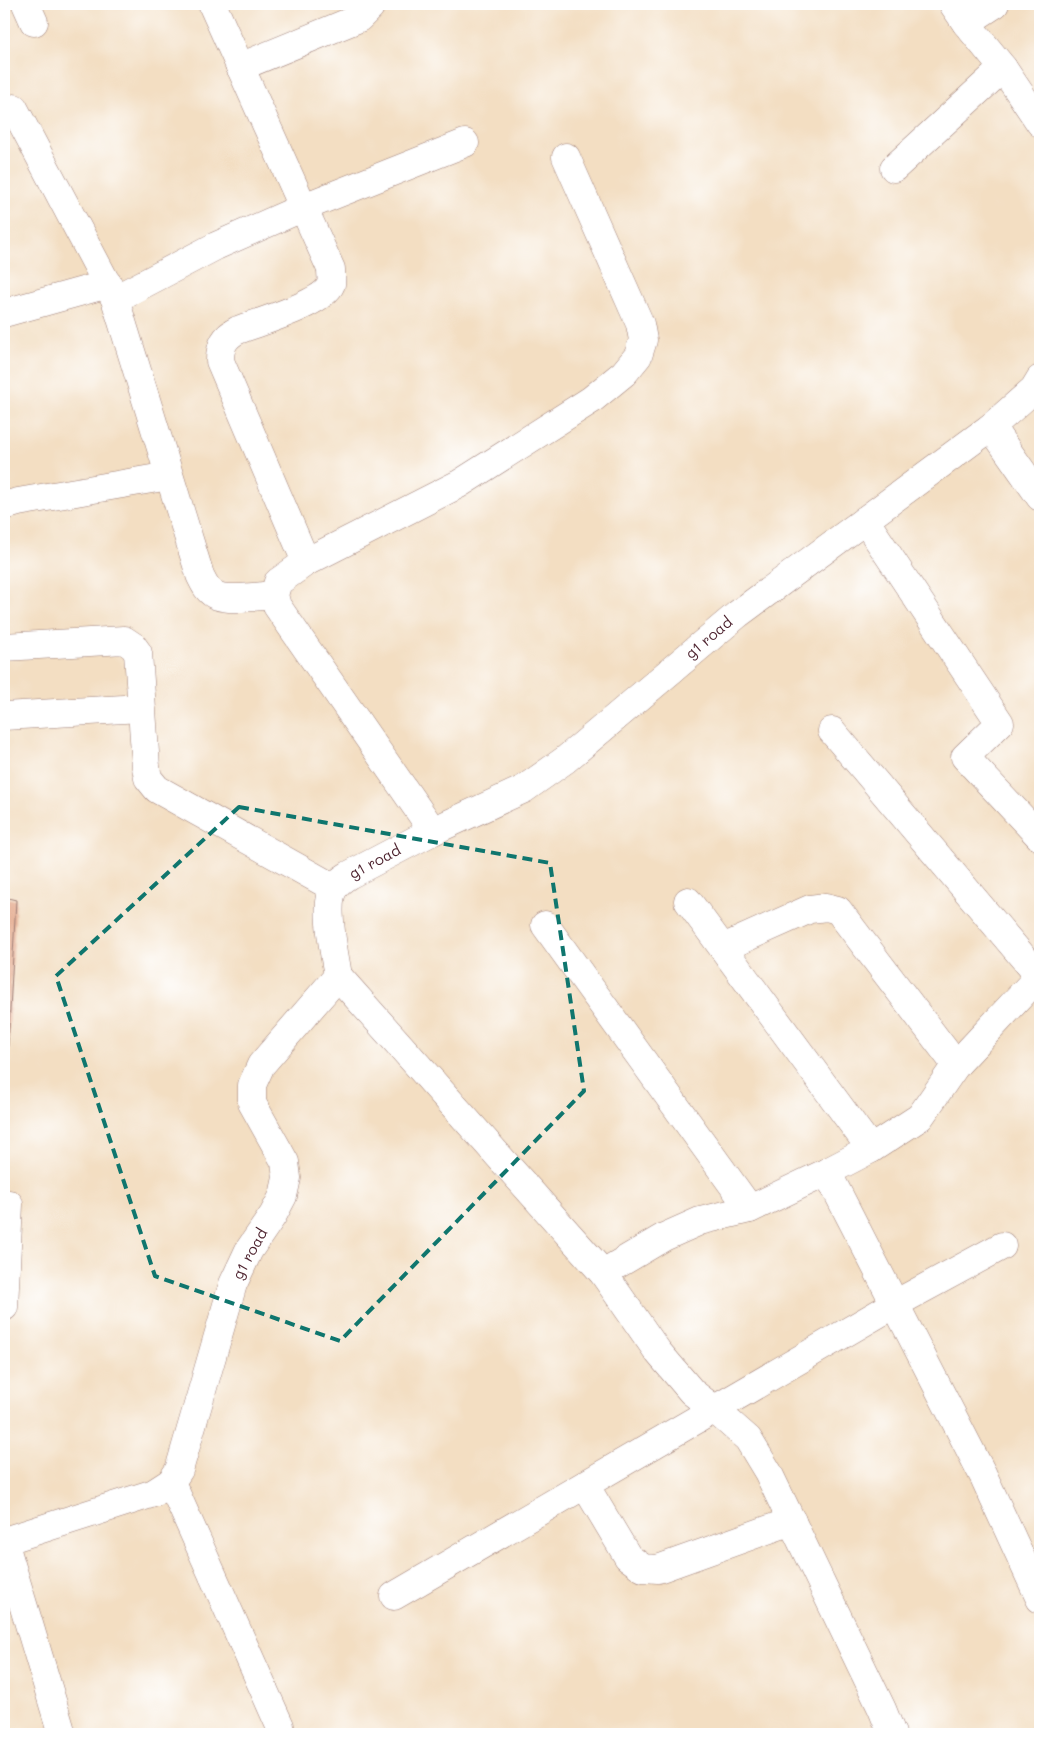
<svg xmlns="http://www.w3.org/2000/svg" width="1044" height="1738" viewBox="0 0 1044 1738" font-family="Mali,sans-serif">
	<rect width="100%" height="100%" fill="#fff"/>
	<filter id="ink" filterUnits="userSpaceOnUse"><feTurbulence type="fractalNoise" baseFrequency=".02" numOctaves="2"/><feDisplacementMap in="SourceGraphic" scale="10" xChannelSelector="R" yChannelSelector="G"/><feConvolveMatrix kernelMatrix="1 2 1 2 8 2 1 2 1" color-interpolation-filters="sRGB"/></filter>
	<filter id="wash" filterUnits="userSpaceOnUse"><feTurbulence type="fractalNoise" baseFrequency=".0096" numOctaves="4" result="noise"/><feDisplacementMap in="SourceGraphic" scale="20" xChannelSelector="R" yChannelSelector="G"/><feGaussianBlur stdDeviation="1.12" result="paint"/><feColorMatrix in="noise" values="0 0 0 0 0 0 0 0 0 0 0 0 0 0 0 0 0 1.4 0 .05"/><feComposite in="paint" operator="in"/></filter>
	<g filter="url(#wash)">
		<rect width="100%" height="100%" fill="#f3dec2"/>
		<g id="blocks">
			<path fill="#e2a485" d="M 4,897 L 16,900 L 5,1101 L 4,1101 Z"/>
		</g>
	</g>
	<g filter="url(#ink)">
		<use href="#blocks" fill-opacity="0" stroke="#9e7e76" stroke-width="1"/>
		<g fill="none" stroke-linecap="round" stroke-linejoin="round">
			<g stroke="#9e7e76" stroke-width="29">
				<g id="street">
					<path d="M 26,4 L 34,22"/>
					<path d="M 212,4 L 331,269 C 331,273 332,280 331,284 C 324,303 257,323 238,330 C 224,337 220,346 220,361 L 306,562"/>
					<path d="M 953,4 L 966,23 L 1003,68 L 1040,123"/>
					<path d="M 966,23 L 995,4"/>
					<path d="M 240,67 L 359,18 L 370,7 L 370,4"/>
					<path d="M 14,108 L 115,299 L 200,575 C 204,583 208,593 218,596 C 231,601 259,596 274,595"/>
					<path d="M 894,168 L 1003,68"/>
					<path d="M 115,299 L 216,246 L 304,207 L 465,143"/>
					<path d="M 4,313 L 108,284"/>
					<path d="M 991,427 L 1040,497"/>
					<path d="M 4,506 L 18,502 L 169,476"/>
					<path d="M 865,520 L 1000,723 L 965,757 L 1040,837"/>
					<path d="M 4,647 L 124,640 L 133,646 L 138,653 L 146,767 L 148,778 L 157,789 L 334,888"/>
					<path d="M 4,716 L 141,708"/>
					<path d="M 832,731 L 1039,976"/>
					<path d="M 433,831 L 277,606 L 274,595 L 278,582 L 306,562 L 459,484 L 591,400 L 624,373 L 638,356 L 643,340 L 640,324 L 566,157"/>
					<path d="M 688,901 L 871,1149"/>
					<path d="M 545,925 L 750,1209"/>
					<path d="M 723,948 L 810,909 L 826,907 L 838,910 L 956,1065"/>
					<path d="M 338,976 L 603,1273 L 658,1352 L 692,1392 L 714,1409 L 748,1439 L 768,1472 L 882,1709 L 892,1734"/>
					<path d="M 827,1172 L 983,1475 L 1040,1599"/>
					<path d="M 603,1273 L 664,1237 L 700,1221 L 750,1209 L 827,1172 L 871,1149 L 920,1117 L 956,1065 L 1040,975"/>
					<path d="M 4,1307 L 9,1204"/>
					<path d="M 171,1482 L 280,1726"/>
					<path d="M 585,1485 L 628,1557 L 643,1568 L 658,1569 L 792,1521"/>
					<path d="M 4,1541 L 154,1493 L 171,1482 L 179,1470 L 233,1284 L 249,1250 L 273,1215 L 283,1196 L 287,1178 L 285,1162 L 252,1103 L 252,1085 L 261,1065 L 338,976 C 335,955 323,906 334,888 C 338,882 344,878 349,875 L 433,831 L 524,789 L 565,760 L 738,614 L 991,427 L 1034,389 L 1040,379"/>
					<path d="M 4,1541 L 62,1734"/>
					<path d="M 394,1596 L 895,1304 L 1002,1246"/>
				</g>
			</g>
			<use href="#street" stroke="#fff" stroke-width="28"/>
		</g>
	</g>
	<path fill="none" stroke="#0f766e" stroke-width="4" stroke-dasharray="10 6" stroke-linejoin="round" d="M 239,807 L 550,863 L 584,1091 L 340,1341 L 155,1276 L 56,976 Z"/>
	<g text-anchor="middle" stroke-width="4" stroke-linejoin="round" paint-order="stroke">
		<g font-size="15" fill="#4a1f2b" stroke="#fff">
			<text transform="translate(709 638) rotate(-40)" y="5">g1 road</text>
			<text transform="translate(375 862) rotate(-28)" y="5">g1 road</text>
			<text transform="translate(250 1254) rotate(-61)" y="5">g1 road</text>
		</g>
	</g>
	<rect width="1044" height="1738" fill="none" stroke="#fff" stroke-width="20"/>
</svg>
